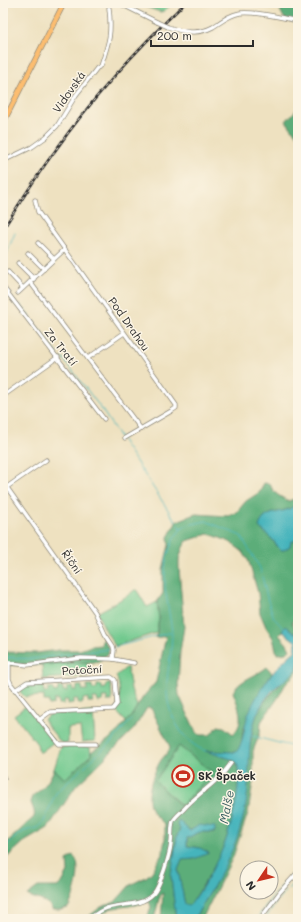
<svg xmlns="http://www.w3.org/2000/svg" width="301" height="922" viewBox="0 0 301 922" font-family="Mali,sans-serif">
	<rect width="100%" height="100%" fill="#fcf5e5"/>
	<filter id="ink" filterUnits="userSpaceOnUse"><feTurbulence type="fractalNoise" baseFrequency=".025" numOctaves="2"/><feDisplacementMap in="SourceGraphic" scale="8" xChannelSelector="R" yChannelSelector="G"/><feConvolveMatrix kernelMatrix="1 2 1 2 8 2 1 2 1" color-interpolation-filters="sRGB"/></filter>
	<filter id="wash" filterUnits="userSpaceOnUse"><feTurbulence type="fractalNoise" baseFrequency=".012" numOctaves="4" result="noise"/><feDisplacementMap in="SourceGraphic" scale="16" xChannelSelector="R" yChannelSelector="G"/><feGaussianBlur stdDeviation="0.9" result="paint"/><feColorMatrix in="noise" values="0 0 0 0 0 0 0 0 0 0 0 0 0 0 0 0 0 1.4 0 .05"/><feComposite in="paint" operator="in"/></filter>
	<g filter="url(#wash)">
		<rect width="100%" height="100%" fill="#eee1c0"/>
		<g fill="#71c98e" stroke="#4e7a5c">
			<path d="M 135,3 L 173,3 L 164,11 L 160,12 Z"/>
			<path d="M 136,589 L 147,607 L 157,602 L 159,619 L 156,633 L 115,646 L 106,631 L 97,613 L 127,596 Z"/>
			<path d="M 65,663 L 87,663 L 88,676 L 43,679 L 42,665 Z"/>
			<path d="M 127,667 L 131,689 L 137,706 L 132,715 L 126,722 L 115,710 C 122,705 120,683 116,676 Z"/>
			<path d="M 43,683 L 44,692 L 48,692 L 48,688 L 53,688 L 54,692 L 58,691 L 58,687 L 63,687 L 63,691 L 67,691 L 67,687 L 72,686 L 73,690 L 77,690 L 77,686 L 82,686 L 82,690 L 87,690 L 87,685 L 92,685 L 92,689 L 97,689 L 97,685 L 102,685 L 102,689 L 106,688 L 106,684 L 111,684 L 112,701 L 107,701 L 107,697 L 102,697 L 103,701 L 98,702 L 97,698 L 93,698 L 93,702 L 88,702 L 88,698 L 83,699 L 83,703 L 78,703 L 78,699 L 74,699 L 73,703 L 68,704 L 68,700 L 64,700 L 64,704 L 59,704 L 59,700 L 54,700 L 54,704 L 49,705 L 49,701 L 44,701 L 44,696 L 25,697 L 20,692 L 21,688 L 27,684 Z"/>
			<path d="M 26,706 L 54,742 L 41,752 L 39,752 L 37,744 L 14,715 Z"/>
			<path d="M 93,712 L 95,741 L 82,742 L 80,727 L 68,728 L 68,743 L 61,743 L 44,721 L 45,718 L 51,714 Z"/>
			<path d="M 87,746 L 90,747 L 91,755 L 65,779 L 54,769 L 61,747 Z"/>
			<path d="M 179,746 L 212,772 L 182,806 L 155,781 Z"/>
		</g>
		<g fill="#5cad79" stroke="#446c52" fill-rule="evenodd">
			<path d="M 282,3 L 298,3 L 298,23 L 284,18 L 280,10 L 282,8 Z"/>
			<path d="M 298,108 L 298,137 L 286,121 Z"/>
			<path d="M 264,483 L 270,484 C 273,493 280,497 289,501 L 298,497 L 298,502 C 296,504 294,507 291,508 C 278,514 264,510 259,527 C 262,531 266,533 270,537 C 274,541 276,547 282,550 L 284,550 L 290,546 L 290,542 L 298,539 L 298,614 L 292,622 L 295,628 L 298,630 L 298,636 L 286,627 L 279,635 L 287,644 L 290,650 L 287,653 L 277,654 L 273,638 L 266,627 L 260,613 L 258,593 L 249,562 L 243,552 L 230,542 L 215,536 L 208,534 L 187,541 L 183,547 L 179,559 L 179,569 L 184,627 L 180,652 L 178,684 L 179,695 L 196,732 L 200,735 L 210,735 L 218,726 L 224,727 L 233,734 C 246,722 238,706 233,692 C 240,679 257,676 267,667 L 272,673 L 244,728 L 240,748 L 236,752 L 207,751 L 234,760 C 236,762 238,765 238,768 C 241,789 231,830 222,850 C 215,867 204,883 195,898 L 191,905 L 185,905 L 178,870 L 182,859 L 194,859 L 200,848 L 187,846 L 187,838 L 200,832 L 215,832 L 180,829 L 177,836 L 171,876 L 176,919 L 161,919 L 163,893 L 160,895 L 154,919 L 147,919 L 151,907 L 149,901 L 136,905 L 114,908 L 109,909 L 96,919 L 85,919 L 101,907 L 115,902 L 130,885 L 146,877 L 152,872 L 162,854 L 165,840 L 165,825 C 161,820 155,816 152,811 C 144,796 153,773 161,760 C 165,755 169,752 170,747 L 151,708 L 147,708 L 134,729 L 99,764 L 76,786 L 48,828 L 24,842 L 3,861 L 3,846 L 34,817 C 36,810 30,805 31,799 C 32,795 37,793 40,790 C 46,785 51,777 54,769 L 65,779 L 67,777 L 91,755 L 91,752 L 108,740 L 119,730 L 132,715 L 143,697 L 156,682 L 166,636 L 156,638 L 159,619 L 157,602 L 163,593 L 163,569 L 169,545 L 168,537 L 177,521 L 195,514 L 228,516 L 236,513 L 246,501 L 260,492 ZM 179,746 L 212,772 L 181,806 L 155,781 Z"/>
			<path d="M 103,637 L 108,647 L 109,653 L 98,662 L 65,663 L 42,665 L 3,665 L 3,652 L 37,653 L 59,650 L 80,650 L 91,646 L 101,645 Z"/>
			<path d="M 298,665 L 298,671 L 285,685 L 278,698 L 261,722 L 260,733 L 253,751 L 253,782 L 248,813 L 233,857 L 202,919 L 194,919 C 217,881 238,849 246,803 C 248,788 247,773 248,758 C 248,750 251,742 252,734 C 253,729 253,724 255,719 C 264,695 283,685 298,665 Z"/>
			<path d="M 73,856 C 84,864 74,898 68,908 L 60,910 L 52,910 C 50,900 35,900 27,895 L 38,887 L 57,887 L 62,883 L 68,872 L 67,860 Z"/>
		</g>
		<g fill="#44b4bc" stroke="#387074">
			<path d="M 297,502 L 298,502 L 298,539 L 291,542 L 290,546 L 284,550 L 280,550 L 272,539 L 259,527 C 265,506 288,517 297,502 Z"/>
			<path d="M 286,626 L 298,636 C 298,643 300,660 298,666 C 293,676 281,682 274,689 C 266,697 258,709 255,720 C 246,747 251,776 246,804 C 238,849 217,881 194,919 L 176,919 L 171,876 L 177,836 L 180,829 L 177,824 L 179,821 L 190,831 L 199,825 L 215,827 L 215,832 L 200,832 L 187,838 L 187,846 L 200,848 L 209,853 L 194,859 L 182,860 L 178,870 L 185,905 L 190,905 C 202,890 213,869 221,852 C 230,834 241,788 238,768 C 238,765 236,762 234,760 L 205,751 L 236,752 C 244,744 244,723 249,712 C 259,689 275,667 295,651 L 296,642 L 282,631 Z"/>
		</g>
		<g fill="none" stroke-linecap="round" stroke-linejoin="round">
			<g stroke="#44b4bc" stroke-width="1">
				<path d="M 238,3 L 238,4"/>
				<path d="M 3,270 L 7,252 L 15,233"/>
				<path d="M 20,304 L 58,354"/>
				<path d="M 62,357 L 100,407 L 176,522"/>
				<path d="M 178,525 L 181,529"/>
				<path d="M 172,631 L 165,588 L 165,568 L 167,556 L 174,538 L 181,529 L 188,525 L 206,521 L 241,536 L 260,568 L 268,601 L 274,618 L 285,630"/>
				<path d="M 115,647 L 172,632 C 172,671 156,693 180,730 C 186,739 196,748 206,751"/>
				<path d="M 3,657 L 31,659 L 103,650 L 112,648"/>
				<path d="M 252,736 L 298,748"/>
				<path d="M 3,849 C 10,843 16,835 25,831 C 30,829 38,829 42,824 C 47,818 51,802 56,793 L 112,741 L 131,720"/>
				<path d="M 256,919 L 273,896 L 298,868"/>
				<path d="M 265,919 L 277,901 L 298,878"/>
			</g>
		</g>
	</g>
	<g filter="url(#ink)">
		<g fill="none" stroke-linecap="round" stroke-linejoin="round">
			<g stroke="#8c8676" stroke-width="5">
				<g id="minor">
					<path d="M 119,3 L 157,22"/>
					<path d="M 168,27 C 183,32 198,35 213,27 C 222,21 229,15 240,13 C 256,11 282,18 298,21"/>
					<path d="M 3,161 L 32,147 L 46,137 L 57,126 L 76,95 L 97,68 L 101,66 C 109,42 112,34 109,8"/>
					<path d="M 35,200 L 38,212 L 176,405 L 176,408 L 173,410 L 125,438"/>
					<path d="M 38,243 L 54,259"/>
					<path d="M 28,253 L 44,269"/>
					<path d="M 18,263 L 34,279"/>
					<path d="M 8,272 L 23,288"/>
					<path d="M 30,282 L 141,429"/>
					<path d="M 3,287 L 104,419"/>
					<path d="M 18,293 L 65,249"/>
					<path d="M 88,358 L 124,333"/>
					<path d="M 3,396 L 58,357"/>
					<path d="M 3,482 L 95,612 L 105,634 L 113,646 L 114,650 L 113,659"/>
					<path d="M 7,487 L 46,460"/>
					<path d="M 3,662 L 27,665 L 81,658 L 113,659 L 134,663"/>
					<path d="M 9,663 L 9,679 L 11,684 L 59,744 L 96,744"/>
					<path d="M 15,690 L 27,682 L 111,677 L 115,680 L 117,704 L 113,709 L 50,712 L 39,720"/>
					<path d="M 3,776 L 4,778"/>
					<path d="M 89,919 C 94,915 101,910 107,908 C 123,903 140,907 153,894 C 160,887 170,854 171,843 C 172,836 171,828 173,821 C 175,817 180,813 183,810 C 198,793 219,782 231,763"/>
					<path d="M 260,919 L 280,892 L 298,872"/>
				</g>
			</g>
			<g stroke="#8c8676" stroke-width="6">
				<path id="major" d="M 3,123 L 64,3"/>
			</g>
			<use href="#minor" stroke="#fff" stroke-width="3.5"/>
			<use href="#major" stroke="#fcbd6f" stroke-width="4.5"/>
			<g stroke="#2b2b2b" stroke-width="2.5">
				<path id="rail" d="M 3,229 C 20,203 36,176 55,151 C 93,97 138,48 185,3"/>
			</g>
			<use href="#rail" stroke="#fcf5e5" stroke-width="1" stroke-dasharray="3" stroke-linecap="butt"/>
			<g stroke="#8c8676" stroke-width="5" stroke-linecap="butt">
				<path id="minor-bridge" d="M 157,22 L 168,27"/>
			</g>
			<use href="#minor-bridge" stroke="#fff" stroke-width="3.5"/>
		</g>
	</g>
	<defs>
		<g id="stadium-ring" transform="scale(1.15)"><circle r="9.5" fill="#fcf5e5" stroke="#c8321e" stroke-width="1.5"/><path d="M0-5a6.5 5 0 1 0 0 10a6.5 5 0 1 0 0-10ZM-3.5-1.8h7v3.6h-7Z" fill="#c8321e"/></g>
	</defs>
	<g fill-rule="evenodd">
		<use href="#stadium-ring" x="183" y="776"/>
	</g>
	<g text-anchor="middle" stroke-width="3" stroke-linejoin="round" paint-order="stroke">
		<g font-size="11" fill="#2b2b2b" stroke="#fcf5e5">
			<text transform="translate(69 92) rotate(-55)" y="4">Vidovská</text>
			<text transform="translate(129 324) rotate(55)" y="4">Pod Drahou</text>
			<text transform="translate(61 347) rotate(51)" y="4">Za Tratí</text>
			<text transform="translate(72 562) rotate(55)" y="4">Říční</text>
			<text transform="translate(82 670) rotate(-3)" y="4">Potoční</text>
		</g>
		<g font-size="11" font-weight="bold" fill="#2b2b2b" stroke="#fcf5e5" text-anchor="start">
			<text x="198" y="780">SK Špaček</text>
		</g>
		<g font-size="12" font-style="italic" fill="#345b5e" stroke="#fcf5e5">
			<text transform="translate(227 807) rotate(-79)" y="4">Malše</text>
		</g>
	</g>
	<rect width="301" height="922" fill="none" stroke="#fcf5e5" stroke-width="16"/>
	<g transform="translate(259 880) rotate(235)"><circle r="19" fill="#fcf5e5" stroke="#a8a49b"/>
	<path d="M0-3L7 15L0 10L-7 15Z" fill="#c8321e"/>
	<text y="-6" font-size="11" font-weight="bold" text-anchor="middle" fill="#2b2b2b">N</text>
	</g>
	<path d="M151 40v6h102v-6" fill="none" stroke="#2b2b2b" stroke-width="2"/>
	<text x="157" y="40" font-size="12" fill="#2b2b2b" stroke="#fcf5e5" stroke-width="3" paint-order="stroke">200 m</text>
</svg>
